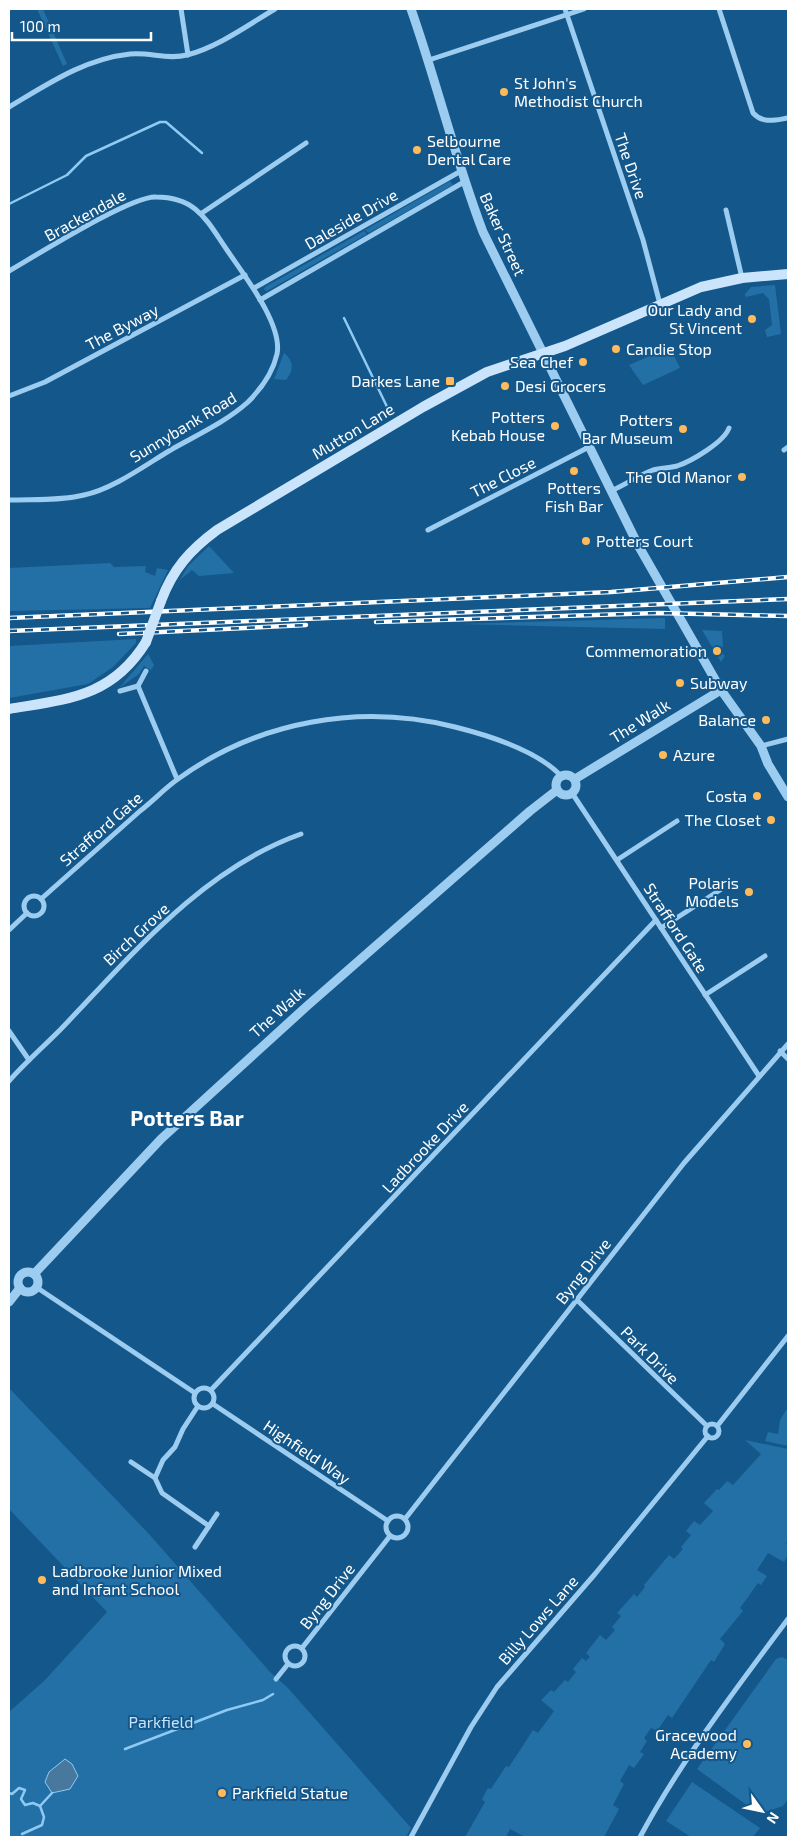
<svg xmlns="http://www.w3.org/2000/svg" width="797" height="1846" viewBox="0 0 797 1846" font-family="'Exo 2',sans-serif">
	<rect width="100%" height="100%" fill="#14578a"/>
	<g fill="#2370a7">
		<path d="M 37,9 L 43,9 L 67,64 L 63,66 Z"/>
		<path d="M 450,181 L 453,185 L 369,233 L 365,230 Z"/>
		<path d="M 364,231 L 367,234 L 267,291 L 264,290 L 265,287 Z"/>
		<path d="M 775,285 L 781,334 L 767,337 L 765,330 L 772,325 L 769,299 L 763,293 L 746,297 L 745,294 L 751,287 Z"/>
		<path d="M 670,347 L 680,368 L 643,385 L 629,365 Z"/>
		<path d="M 284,353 C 294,361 294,370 286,380 L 274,379 Z"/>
		<path d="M 209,546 L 234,573 L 199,576 L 192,570 L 181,579 L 173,592 L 188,566 Z"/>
		<path d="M 110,563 L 114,567 L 146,566 L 145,572 L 155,576 L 157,568 L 168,570 L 150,608 L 9,611 L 9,568 Z"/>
		<path d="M 665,618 L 665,629 L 461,624 Z"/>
		<path d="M 702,630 L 722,631 L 723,647 L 718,646 L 718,649 L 725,656 L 721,662 Z"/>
		<path d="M 136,639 L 136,643 L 113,667 L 88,684 L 9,698 L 9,646 Z"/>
		<path d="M 148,654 L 154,665 L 151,670 L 144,666 L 139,674 L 119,688 Z"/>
		<path d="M 9,1388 L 149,1534 L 270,1672 L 288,1688 L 411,1828 L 406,1837 L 9,1837 L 9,1712 L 45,1680 L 107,1612 L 9,1509 Z"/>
		<path d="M 788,1407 L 788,1446 L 765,1441 L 768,1432 L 778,1434 L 780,1420 Z"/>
		<path d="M 745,1440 L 788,1449 L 788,1540 L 786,1544 L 788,1546 L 788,1555 L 784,1562 L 768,1553 L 757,1570 L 767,1576 L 761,1585 L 758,1583 L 740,1608 L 743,1611 L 720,1639 L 725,1644 L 714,1662 L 711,1660 L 672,1718 L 668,1715 L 657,1731 L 651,1728 L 644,1738 L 647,1741 L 640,1752 L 644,1754 L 634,1768 L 629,1765 L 620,1781 L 624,1784 L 613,1805 L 619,1809 L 604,1837 L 525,1837 L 510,1829 L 506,1837 L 465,1837 L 485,1802 L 482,1799 L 488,1788 L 491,1789 L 506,1766 L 509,1767 L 533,1730 L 538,1733 L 554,1711 L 541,1700 L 551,1690 L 554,1692 L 565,1680 L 568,1682 L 576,1672 L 573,1669 L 582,1658 L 586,1661 L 590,1657 L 586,1653 L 600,1635 L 606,1640 L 615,1630 L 612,1627 L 621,1616 L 617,1613 L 634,1594 L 637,1597 L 645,1587 L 644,1585 L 669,1555 L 674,1559 L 683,1549 L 681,1547 L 691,1535 L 686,1531 L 694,1521 L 700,1525 L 713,1511 L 704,1503 L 717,1489 L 719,1490 L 727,1481 L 733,1485 L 761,1454 Z"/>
		<path d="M 782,1657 L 788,1660 L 788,1799 L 783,1806 L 759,1814 L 697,1769 L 776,1659 Z"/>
		<path d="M 692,1782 L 760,1828 L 753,1837 L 691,1837 L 666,1821 Z"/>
	</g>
	<path fill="#48789e" stroke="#8ecaf3" d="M 65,1759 L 72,1764 L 78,1776 L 70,1789 L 52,1793 L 45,1782 L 49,1772 Z"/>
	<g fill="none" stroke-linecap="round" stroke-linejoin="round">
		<g stroke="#8ecaf3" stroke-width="2.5">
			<path d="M 9,204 L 67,175 L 86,156 L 160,122 L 166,122 L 202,153"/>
			<path d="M 344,318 L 391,415"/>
			<path d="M 125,1749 L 227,1710 L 263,1700 L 273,1694"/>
			<path d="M 9,1793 L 12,1794 L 19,1788 L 25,1790 L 21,1799 L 25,1805 L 33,1803 L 40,1806"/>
			<path d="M 22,1834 L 42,1825 L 44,1817 L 40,1806 L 52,1793"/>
		</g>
		<g stroke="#9cccf0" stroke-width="5">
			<path d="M 181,9 L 188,55"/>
			<path d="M 565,9 L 643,240 L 660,304"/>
			<path d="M 719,9 L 753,113 C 763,124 775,120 788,118"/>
			<path d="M 429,60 L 584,9"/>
			<path d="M 9,107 C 48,84 84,59 130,54 C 150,52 168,60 187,55 C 218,47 248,25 275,9"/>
			<path d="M 726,210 L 742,278"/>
			<path d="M 202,213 L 306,143"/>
			<path d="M 9,271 C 37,255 130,196 156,197 C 197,197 207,221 227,250 C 243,274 283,324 277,354 C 273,372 261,389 248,402 C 227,421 199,434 174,448 C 148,463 114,489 84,495 C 60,501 33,499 9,500"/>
			<path d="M 254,288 L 461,171"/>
			<path d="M 260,300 L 464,182"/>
			<path d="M 9,396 L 45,382 L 245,275"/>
			<path d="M 784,450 L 788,447"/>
			<path d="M 611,491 C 625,485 639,475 653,470 C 661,468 669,468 677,466 C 692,461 724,442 729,428"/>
			<path d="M 428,530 L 589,447"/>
			<path d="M 146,671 L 138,686 L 177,779"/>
			<path d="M 120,691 L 138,686"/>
			<path d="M 761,746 L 788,739"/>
			<path d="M 572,793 L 759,1076"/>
			<path d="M 617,860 L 677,821"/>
			<circle cx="34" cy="906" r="10"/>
			<path d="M 41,899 C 74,870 107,840 140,811 C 153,801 165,788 178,779 C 258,721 360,703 455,727 C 487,735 538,751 561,776"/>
			<path d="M 661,928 L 720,890"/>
			<path d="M 9,930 L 27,913"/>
			<path d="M 705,995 L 765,956"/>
			<path d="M 9,1031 L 29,1060"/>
			<path d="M 780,1051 L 788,1059"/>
			<path d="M 9,1081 C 25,1063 43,1047 60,1030 C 131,956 202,869 301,834"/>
			<path d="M 36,1287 L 195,1393"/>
			<path d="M 577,1300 L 707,1426"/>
			<circle cx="204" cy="1398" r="10"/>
			<path d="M 211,1390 L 656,920"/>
			<path d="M 213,1404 L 388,1521"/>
			<circle cx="712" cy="1431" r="7"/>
			<path d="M 718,1425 L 788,1336"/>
			<path d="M 131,1462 L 155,1478"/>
			<circle cx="397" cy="1527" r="11"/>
			<path d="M 405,1519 L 684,1163 L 788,1044"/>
			<path d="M 209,1526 L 217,1514"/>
			<path d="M 195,1547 L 209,1526 L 162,1493 L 155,1478 L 163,1460 L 175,1447 L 183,1429 L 198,1406"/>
			<circle cx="295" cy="1656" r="10"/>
			<path d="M 302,1648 L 390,1536"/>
			<path d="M 276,1679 L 288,1664"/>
			<path d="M 411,1837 L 471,1727 L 497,1687 L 595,1574 L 708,1436"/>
			<path d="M 640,1837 C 682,1759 735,1690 788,1619"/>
		</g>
		<g stroke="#9cccf0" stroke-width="9">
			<path d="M 411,9 C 437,83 455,159 483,232 L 638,545 L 721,690 L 761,746 L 768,764 L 788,797"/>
			<circle cx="566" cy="785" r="10"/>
			<path d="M 575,779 L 721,690"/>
			<circle cx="28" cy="1282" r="10"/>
			<path d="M 34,1274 L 161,1139 L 307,1006 L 530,811 L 557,790"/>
			<path d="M 9,1302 L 20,1288"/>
		</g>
		<g stroke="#cae5fb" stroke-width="10">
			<path d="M 161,601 C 173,569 190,550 217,530 L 423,407 L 487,372 L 565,346 L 701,287 L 742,278 L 788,274"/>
			<path d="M 9,709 C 68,699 112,697 146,642"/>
		</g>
		<g stroke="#fff" stroke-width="4.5">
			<g id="rail">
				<path d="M 9,618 L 611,592 L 788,577"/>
				<path d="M 376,622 L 658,613 L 788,616"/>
				<path d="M 9,631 L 788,599"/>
				<path d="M 119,634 L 306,625"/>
			</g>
		</g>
		<use href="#rail" stroke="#14578a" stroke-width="2.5" stroke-dasharray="8" stroke-linecap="butt"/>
		<path stroke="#cae5fb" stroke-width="10" d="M 146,642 L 161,601"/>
	</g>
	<g fill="#ffbb5b" stroke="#14578a" stroke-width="2">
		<circle cx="504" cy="92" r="5"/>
		<circle cx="417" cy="150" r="5"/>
		<circle cx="752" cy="319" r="5"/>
		<circle cx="616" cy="349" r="5"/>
		<circle cx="583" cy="362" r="5"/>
		<rect x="445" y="376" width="10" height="10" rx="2.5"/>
		<circle cx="505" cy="386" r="5"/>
		<circle cx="555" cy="426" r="5"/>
		<circle cx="683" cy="429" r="5"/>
		<circle cx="574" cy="471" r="5"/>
		<circle cx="742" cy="477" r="5"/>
		<circle cx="586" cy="541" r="5"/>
		<circle cx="717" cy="651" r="5"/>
		<circle cx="680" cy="683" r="5"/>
		<circle cx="766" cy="720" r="5"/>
		<circle cx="663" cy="755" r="5"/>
		<circle cx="757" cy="796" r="5"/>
		<circle cx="771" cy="820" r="5"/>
		<circle cx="749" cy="892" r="5"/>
		<circle cx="42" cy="1580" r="5"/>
		<circle cx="747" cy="1744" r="5"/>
		<circle cx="222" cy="1793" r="5"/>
	</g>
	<g text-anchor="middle" stroke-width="4" stroke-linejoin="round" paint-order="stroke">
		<g font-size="16" fill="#fff" stroke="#14578a" text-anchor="end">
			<text x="514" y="89" text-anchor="start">St John's<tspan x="514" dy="18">Methodist Church</tspan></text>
			<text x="427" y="147" text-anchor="start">Selbourne<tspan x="427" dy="18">Dental Care</tspan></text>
			<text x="742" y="316">Our Lady and<tspan x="742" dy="18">St Vincent</tspan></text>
			<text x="626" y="355" text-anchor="start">Candie Stop</text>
			<text x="573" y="368">Sea Chef</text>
			<text x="440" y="387">Darkes Lane</text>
			<text x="515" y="392" text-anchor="start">Desi Grocers</text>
			<text x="545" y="423">Potters<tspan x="545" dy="18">Kebab House</tspan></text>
			<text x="673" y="426">Potters<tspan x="673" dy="18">Bar Museum</tspan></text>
			<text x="732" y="483">The Old Manor</text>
			<text x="574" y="494" text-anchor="middle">Potters<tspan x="574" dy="18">Fish Bar</tspan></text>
			<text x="596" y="547" text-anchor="start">Potters Court</text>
			<text x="707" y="657">Commemoration</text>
			<text x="690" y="689" text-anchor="start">Subway</text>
			<text x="756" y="726">Balance</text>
			<text x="673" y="761" text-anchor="start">Azure</text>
			<text x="747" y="802">Costa</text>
			<text x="761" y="826">The Closet</text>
			<text x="739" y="889">Polaris<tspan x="739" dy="18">Models</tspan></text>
			<text x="52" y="1577" text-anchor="start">Ladbrooke Junior Mixed<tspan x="52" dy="18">and Infant School</tspan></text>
			<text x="737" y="1741">Gracewood<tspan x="737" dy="18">Academy</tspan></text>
			<text x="232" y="1799" text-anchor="start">Parkfield Statue</text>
		</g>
		<g font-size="16" fill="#fff" stroke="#14578a">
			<text transform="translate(631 166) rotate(71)" y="6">The Drive</text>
			<text transform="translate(85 215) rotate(-29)" y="6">Brackendale</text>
			<text transform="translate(351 219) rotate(-30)" y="6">Daleside Drive</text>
			<text transform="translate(503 234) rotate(66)" y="6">Baker Street</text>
			<text transform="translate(122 327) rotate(-28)" y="6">The Byway</text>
			<text transform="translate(183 427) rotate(-31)" y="6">Sunnybank Road</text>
			<text transform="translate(353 431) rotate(-31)" y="6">Mutton Lane</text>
			<text transform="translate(503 477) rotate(-27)" y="6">The Close</text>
			<text transform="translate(640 721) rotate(-32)" y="6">The Walk</text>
			<text transform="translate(101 829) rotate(-41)" y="6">Strafford Gate</text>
			<text transform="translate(676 928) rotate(57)" y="6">Strafford Gate</text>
			<text transform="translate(136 934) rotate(-43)" y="6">Birch Grove</text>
			<text transform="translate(277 1012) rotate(-42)" y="6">The Walk</text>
			<text transform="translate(425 1147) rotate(-47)" y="6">Ladbrooke Drive</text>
			<text transform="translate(583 1271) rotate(-52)" y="6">Byng Drive</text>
			<text transform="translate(650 1355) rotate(45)" y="6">Park Drive</text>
			<text transform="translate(307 1452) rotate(34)" y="6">Highfield Way</text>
			<text transform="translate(327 1596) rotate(-52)" y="6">Byng Drive</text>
			<text transform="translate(538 1620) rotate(-49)" y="6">Billy Lows Lane</text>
		</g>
		<g font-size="16" fill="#c2e3fb" stroke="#14578a">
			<text x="161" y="1728">Parkfield</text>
		</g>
		<g font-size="21" font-weight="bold" fill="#fff" stroke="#14578a">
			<text x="187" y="1126">Potters Bar</text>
		</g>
	</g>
	<rect width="797" height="1846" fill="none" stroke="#ffffff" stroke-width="20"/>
	<g transform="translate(762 1811) rotate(123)" stroke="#14578a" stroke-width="4" paint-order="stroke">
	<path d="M0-4L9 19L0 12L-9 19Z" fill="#ffffff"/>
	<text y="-8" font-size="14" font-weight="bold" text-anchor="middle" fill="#ffffff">N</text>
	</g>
	<path d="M12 32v8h139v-8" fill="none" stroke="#ffffff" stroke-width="2.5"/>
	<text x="20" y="32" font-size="15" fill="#ffffff" stroke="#14578a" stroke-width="4" paint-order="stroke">100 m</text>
</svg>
